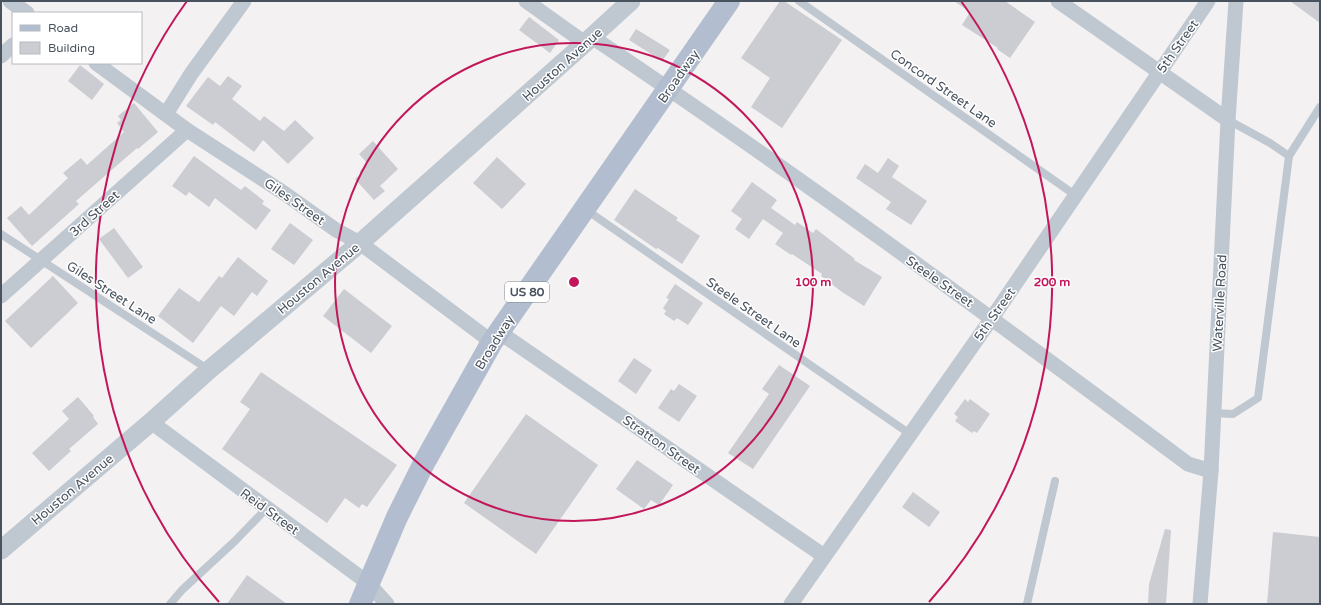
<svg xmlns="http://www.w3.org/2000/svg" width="1321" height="605" viewBox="0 0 1321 605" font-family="'Varela Round',sans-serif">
	<rect width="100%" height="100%" fill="#f3f1f1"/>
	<g fill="#cbcdd3">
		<path d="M 780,1 L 784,1 L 842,40 L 782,128 L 751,107 L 770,78 L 741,58 Z"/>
		<path d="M 954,1 L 1005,1 L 1035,22 L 1010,58 L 997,49 L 998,48 L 962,25 L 970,12 Z"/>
		<path d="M 1290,1 L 1320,1 L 1320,23 Z"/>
		<path d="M 529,17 L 559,40 L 550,53 L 519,30 Z"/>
		<path d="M 636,29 L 670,50 L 662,61 L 629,40 Z"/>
		<path d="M 80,65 L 104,84 L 92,100 L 68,81 Z"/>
		<path d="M 228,76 L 242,86 L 232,99 L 260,121 L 264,116 L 284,131 L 295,120 L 314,138 L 288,164 L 263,140 L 254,152 L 215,122 L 213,125 L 186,106 L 208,77 L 220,86 Z"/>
		<path d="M 134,103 L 158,132 L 138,149 L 137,148 L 76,201 L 79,204 L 32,246 L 7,218 L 21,206 L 29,215 L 68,178 L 63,173 L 81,158 L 87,165 L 124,132 L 117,123 L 121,120 L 118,116 Z"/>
		<path d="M 373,141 L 398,169 L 380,186 L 385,191 L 374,200 L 355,179 L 361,174 L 360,171 L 368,164 L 359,154 Z"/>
		<path d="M 194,156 L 241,190 L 245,186 L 264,201 L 262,204 L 271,210 L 256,230 L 215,198 L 209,207 L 189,192 L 186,196 L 172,186 Z"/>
		<path d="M 497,157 L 526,184 L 502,209 L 473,183 Z"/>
		<path d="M 888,158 L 899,166 L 892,177 L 927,201 L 911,225 L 886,209 L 891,202 L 856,178 L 865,164 L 878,173 Z"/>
		<path d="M 752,182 L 777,200 L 771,208 L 795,225 L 797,222 L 813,233 L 816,229 L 855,259 L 854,260 L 882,277 L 864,306 L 842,292 L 821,276 L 822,274 L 792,254 L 791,255 L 775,244 L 783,233 L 763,219 L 749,239 L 735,229 L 742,219 L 731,211 Z"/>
		<path d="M 635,189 L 678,218 L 676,220 L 700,236 L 682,264 L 658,248 L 656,249 L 614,220 Z"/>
		<path d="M 290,223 L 313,240 L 294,265 L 271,249 Z"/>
		<path d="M 114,228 L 143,267 L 128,278 L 99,239 Z"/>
		<path d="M 238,257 L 268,281 L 257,296 L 252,292 L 234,316 L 221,306 L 193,343 L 158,316 L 179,288 L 199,302 L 219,276 L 222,278 Z"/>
		<path d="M 53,276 L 78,303 L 31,348 L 5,321 Z"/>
		<path d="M 675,284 L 703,303 L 688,325 L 677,318 L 674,321 L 664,314 L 666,311 L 663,308 L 669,299 L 666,298 Z"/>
		<path d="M 344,289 L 392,326 L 371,353 L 323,316 Z"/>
		<path d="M 634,358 L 652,370 L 636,394 L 618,381 Z"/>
		<path d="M 779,365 L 810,386 L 753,469 L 728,453 L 769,394 L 762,389 Z"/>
		<path d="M 261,372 L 397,465 L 367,507 L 362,504 L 359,508 L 345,498 L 327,523 L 222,449 L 250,409 L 240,402 Z"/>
		<path d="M 679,384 L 697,396 L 679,422 L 658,408 L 671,389 L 674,391 Z"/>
		<path d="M 78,397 L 94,416 L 93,417 L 98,424 L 69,449 L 71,451 L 49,471 L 32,453 L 69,419 L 62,411 Z"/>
		<path d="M 965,399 L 968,402 L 970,399 L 990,414 L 977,433 L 974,431 L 972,433 L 955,421 L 958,417 L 954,414 Z"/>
		<path d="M 526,414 L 598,465 L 536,554 L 464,503 Z"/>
		<path d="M 637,460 L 673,485 L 659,505 L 651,500 L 644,509 L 616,489 Z"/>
		<path d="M 913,492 L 940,512 L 929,527 L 902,507 Z"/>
		<path d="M 1165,529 L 1171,530 L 1166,604 L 1148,604 L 1149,584 Z"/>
		<path d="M 1273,532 L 1320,537 L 1320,604 L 1267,604 Z"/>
		<path d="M 247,575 L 287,604 L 227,604 Z"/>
	</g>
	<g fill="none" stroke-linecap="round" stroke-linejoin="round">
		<g stroke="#bfc7d0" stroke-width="8">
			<path d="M 799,1 L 1075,195"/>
			<path d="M 1289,156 L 1320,107"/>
			<path d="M 585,209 L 910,434"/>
			<path d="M 1,234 L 209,370"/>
			<path d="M 1214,413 L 1233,414 L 1258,398 L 1289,156 L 1270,143 L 1228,120"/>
			<path d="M 170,604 L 182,590 L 235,541 L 266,509"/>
			<path d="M 1027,604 L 1055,481"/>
		</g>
		<g stroke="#bfc7d0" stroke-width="15">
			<path d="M 10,1 L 27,13"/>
			<path d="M 526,1 L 585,43"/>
			<path d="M 1058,1 L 1228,120"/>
			<path d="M 592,37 C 795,173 992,318 1188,464 L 1211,471"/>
			<path d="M 1,56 L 13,45"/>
			<path d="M 96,63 L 187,130 L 284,193 L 336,230 L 360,243 L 492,342"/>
			<path d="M 166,114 L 191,74 L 244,1"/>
			<path d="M 1,296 L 187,130"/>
			<path d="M 499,332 L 824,556"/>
			<path d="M 151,422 L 368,583 L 387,604"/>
			<path d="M 791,604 L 992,318 L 1208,1"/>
			<path d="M 1200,604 L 1211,471 L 1228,120 L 1236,1"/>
		</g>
		<path stroke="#bfc7d0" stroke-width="19" d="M 1,550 L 151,422 L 209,370 L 360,243 L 585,43 L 631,1"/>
		<path stroke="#b2becf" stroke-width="22" d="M 360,604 L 397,517 L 424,463 L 492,342 L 729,1"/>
	</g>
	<g fill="none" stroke="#c2185b" stroke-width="2">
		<circle cx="574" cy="282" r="239"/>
		<path d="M219 602A478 478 0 0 1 187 1M961 1A478 478 0 0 1 929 602"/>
	</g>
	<g text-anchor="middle" stroke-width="3" stroke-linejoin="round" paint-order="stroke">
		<rect fill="#fff" stroke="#80878f" stroke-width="1" x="505" y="282" width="44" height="20" rx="3"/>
		<g font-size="12" font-weight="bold" fill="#49535f">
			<text x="527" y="296">US 80</text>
		</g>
		<g font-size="13" fill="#49535f" stroke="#fff">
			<text transform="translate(1177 46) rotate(-55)" y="5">5th Street</text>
			<text transform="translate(562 64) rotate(-42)" y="5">Houston Avenue</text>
			<text transform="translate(678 76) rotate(-55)" y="5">Broadway</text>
			<text transform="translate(944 88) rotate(35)" y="5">Concord Street Lane</text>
			<text transform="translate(295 201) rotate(35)" y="5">Giles Street</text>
			<text transform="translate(94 213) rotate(-42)" y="5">3rd Street</text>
			<text transform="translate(318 278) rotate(-40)" y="5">Houston Avenue</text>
			<text transform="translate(940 281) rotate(35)" y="5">Steele Street</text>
			<text transform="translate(112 292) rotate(33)" y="5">Giles Street Lane</text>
			<text transform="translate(1219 303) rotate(-87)" y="5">Waterville Road</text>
			<text transform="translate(754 312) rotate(35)" y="5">Steele Street Lane</text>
			<text transform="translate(994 314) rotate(-55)" y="5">5th Street</text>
			<text transform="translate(494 342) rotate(-58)" y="5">Broadway</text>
			<text transform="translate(662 444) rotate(35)" y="5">Stratton Street</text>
			<text transform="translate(72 489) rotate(-40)" y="5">Houston Avenue</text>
			<text transform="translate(270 511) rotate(36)" y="5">Reid Street</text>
		</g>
	</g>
	<circle cx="574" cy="282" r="6" fill="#c2185b" stroke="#fff" stroke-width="2"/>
	<g font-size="12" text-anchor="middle" font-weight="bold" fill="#c2185b" stroke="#fff" stroke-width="3" stroke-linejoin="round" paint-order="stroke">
		<text x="813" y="286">100 m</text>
		<text x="1052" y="286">200 m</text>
	</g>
	<rect width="1321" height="605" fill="none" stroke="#49535f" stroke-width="4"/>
	<rect x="12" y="12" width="130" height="52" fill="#ffffff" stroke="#b6babf"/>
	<rect x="20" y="25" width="20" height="6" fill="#b2becf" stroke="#b6babf"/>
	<text x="48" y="32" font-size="12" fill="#49535f">Road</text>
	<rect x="20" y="42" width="20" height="12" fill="#cbcdd3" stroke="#b6babf"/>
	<text x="48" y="52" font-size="12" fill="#49535f">Building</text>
</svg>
